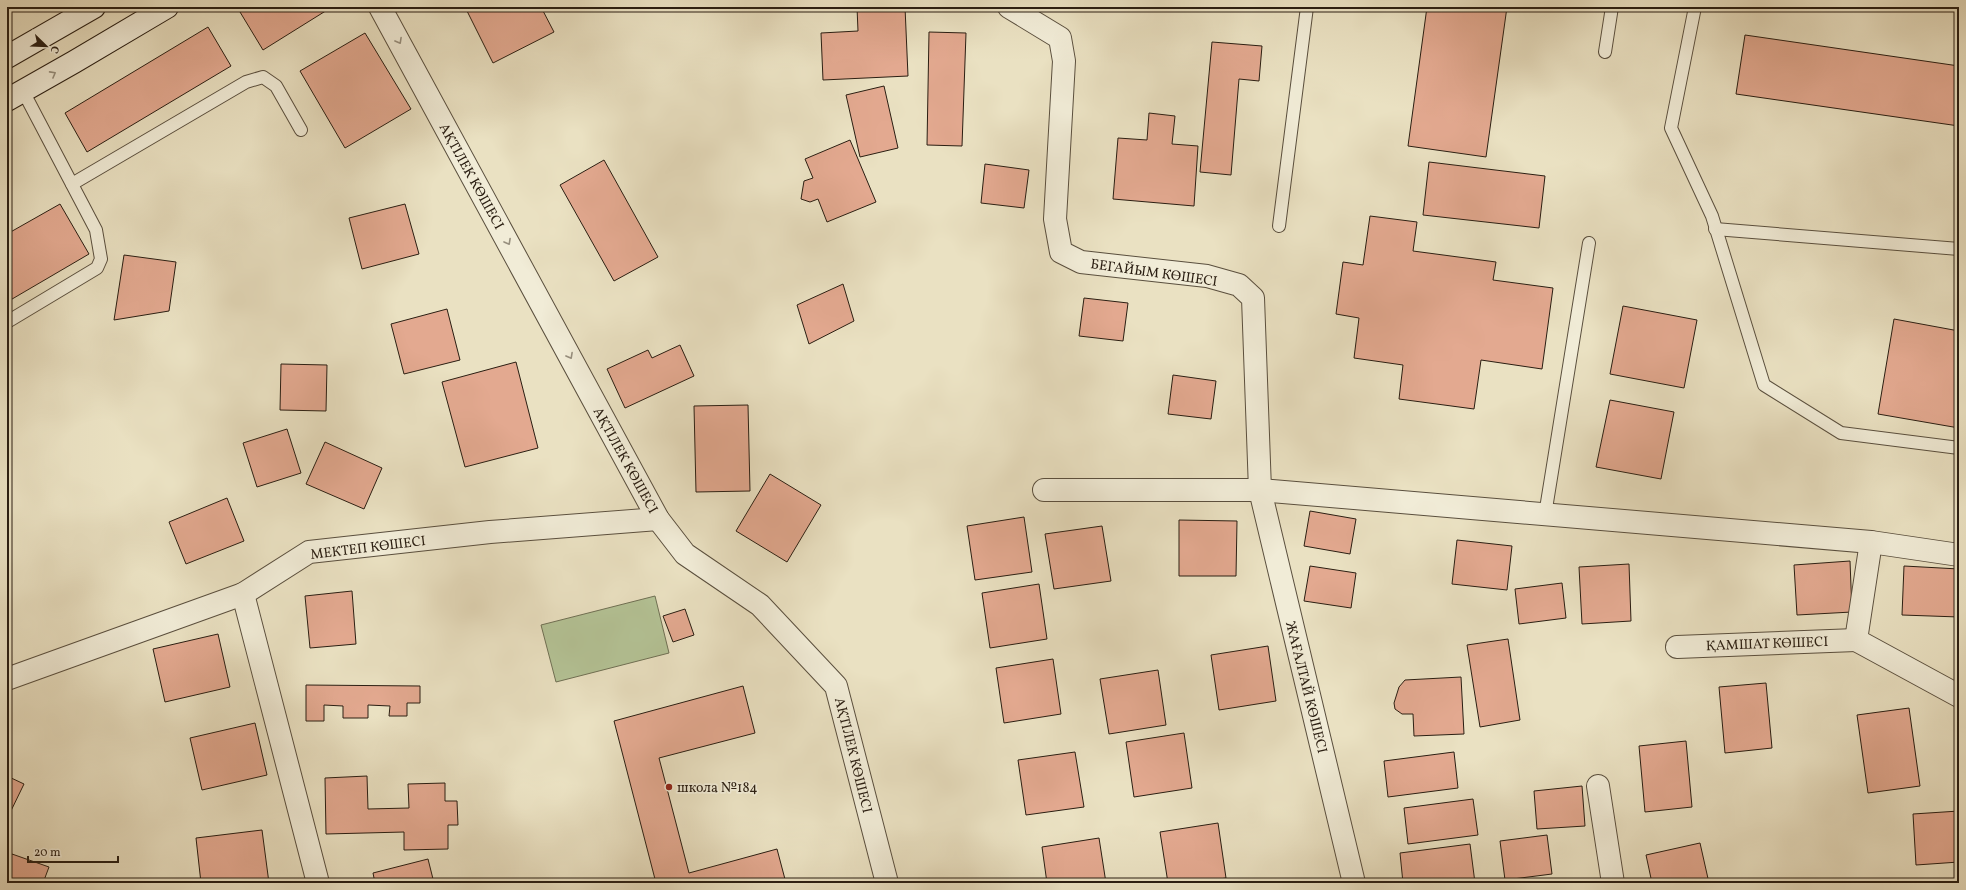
<svg xmlns="http://www.w3.org/2000/svg" width="1966" height="890" viewBox="0 0 1966 890" font-family="Vollkorn,serif">
	<rect width="100%" height="100%" fill="#eae1c2"/>
	<filter id="stains"><feTurbulence type="fractalNoise" baseFrequency=".005" numOctaves="4"/><feColorMatrix values="0 0 0 0 .2 0 0 0 0 .09 0 0 0 0 .02 0 0 0 .5 -.17"/></filter>
	<radialGradient id="worn" r=".72"><stop offset=".6" stop-color="#630" stop-opacity="0"/><stop offset="1" stop-color="#630" stop-opacity=".3"/></radialGradient>
	<path fill="#b4c396" stroke="#6f7054" d="M 655,596 L 669,653 L 556,682 L 541,625 Z"/>
	<g fill="#e3a990" stroke="#2a1e12">
		<path d="M 247,7 L 332,7 L 263,50 L 240,12 Z"/>
		<path d="M 465,7 L 541,7 L 554,32 L 493,63 Z"/>
		<path d="M 857,7 L 905,7 L 908,76 L 823,80 L 821,33 L 858,31 Z"/>
		<path d="M 1427,7 L 1507,7 L 1486,157 L 1408,146 Z"/>
		<path d="M 208,27 L 231,66 L 87,152 L 65,113 Z"/>
		<path d="M 929,32 L 966,33 L 962,146 L 927,145 Z"/>
		<path d="M 365,33 L 411,109 L 345,148 L 300,71 Z"/>
		<path d="M 1745,35 L 1959,66 L 1959,126 L 1736,94 Z"/>
		<path d="M 1212,42 L 1262,46 L 1259,81 L 1239,79 L 1231,175 L 1200,172 Z"/>
		<path d="M 884,86 L 898,148 L 860,157 L 846,95 Z"/>
		<path d="M 1149,113 L 1175,116 L 1172,144 L 1198,146 L 1194,206 L 1113,199 L 1118,138 L 1147,140 Z"/>
		<path d="M 850,140 L 876,202 L 827,222 L 818,199 L 810,202 L 801,199 L 804,181 L 813,178 L 805,159 Z"/>
		<path d="M 604,160 L 658,257 L 614,281 L 560,185 Z"/>
		<path d="M 1429,162 L 1545,176 L 1539,228 L 1423,215 Z"/>
		<path d="M 985,164 L 1029,170 L 1024,208 L 981,203 Z"/>
		<path d="M 60,204 L 89,254 L 7,302 L 7,234 Z"/>
		<path d="M 405,204 L 419,254 L 362,269 L 349,218 Z"/>
		<path d="M 1370,216 L 1417,222 L 1413,251 L 1496,262 L 1493,280 L 1553,288 L 1542,369 L 1481,360 L 1474,409 L 1399,399 L 1403,365 L 1354,358 L 1359,318 L 1336,314 L 1343,262 L 1363,265 Z"/>
		<path d="M 124,255 L 176,262 L 169,311 L 114,320 Z"/>
		<path d="M 843,284 L 854,321 L 809,344 L 797,305 Z"/>
		<path d="M 1084,298 L 1128,303 L 1123,341 L 1079,336 Z"/>
		<path d="M 1623,306 L 1697,320 L 1684,388 L 1610,374 Z"/>
		<path d="M 447,309 L 460,360 L 404,374 L 391,324 Z"/>
		<path d="M 1894,319 L 1959,331 L 1959,428 L 1878,414 Z"/>
		<path d="M 680,345 L 694,376 L 625,408 L 607,369 L 648,350 L 652,358 Z"/>
		<path d="M 516,362 L 538,448 L 465,467 L 442,382 Z"/>
		<path d="M 281,364 L 327,365 L 326,411 L 280,410 Z"/>
		<path d="M 1173,375 L 1216,381 L 1211,419 L 1168,414 Z"/>
		<path d="M 1610,400 L 1674,412 L 1661,479 L 1596,467 Z"/>
		<path d="M 748,405 L 750,491 L 696,492 L 694,406 Z"/>
		<path d="M 287,429 L 301,473 L 257,487 L 243,443 Z"/>
		<path d="M 325,442 L 382,468 L 364,509 L 306,484 Z"/>
		<path d="M 770,474 L 821,505 L 787,562 L 736,531 Z"/>
		<path d="M 227,498 L 244,541 L 186,564 L 169,522 Z"/>
		<path d="M 1310,511 L 1356,519 L 1350,554 L 1304,546 Z"/>
		<path d="M 1024,517 L 1032,572 L 975,580 L 967,526 Z"/>
		<path d="M 1179,520 L 1237,521 L 1236,576 L 1179,576 Z"/>
		<path d="M 1102,526 L 1111,581 L 1054,589 L 1045,534 Z"/>
		<path d="M 1457,540 L 1512,546 L 1507,590 L 1452,584 Z"/>
		<path d="M 1850,561 L 1852,612 L 1797,615 L 1794,565 Z"/>
		<path d="M 1629,564 L 1631,621 L 1582,624 L 1579,567 Z"/>
		<path d="M 1310,566 L 1356,573 L 1351,608 L 1304,601 Z"/>
		<path d="M 1904,566 L 1959,569 L 1959,617 L 1902,615 Z"/>
		<path d="M 1562,583 L 1566,618 L 1519,624 L 1515,589 Z"/>
		<path d="M 1039,584 L 1047,639 L 990,648 L 982,593 Z"/>
		<path d="M 352,591 L 356,644 L 310,648 L 305,596 Z"/>
		<path d="M 685,609 L 694,635 L 673,642 L 663,616 Z"/>
		<path d="M 218,634 L 230,687 L 165,702 L 153,649 Z"/>
		<path d="M 1508,639 L 1520,720 L 1480,727 L 1467,645 Z"/>
		<path d="M 1268,646 L 1276,701 L 1219,710 L 1211,655 Z"/>
		<path d="M 1053,659 L 1061,714 L 1004,723 L 996,668 Z"/>
		<path d="M 1158,670 L 1166,725 L 1109,734 L 1100,679 Z"/>
		<path d="M 1461,677 L 1464,734 L 1414,736 L 1413,714 L 1402,714 L 1395,709 L 1394,703 L 1399,687 L 1405,680 Z"/>
		<path d="M 1766,683 L 1772,748 L 1725,753 L 1719,687 Z"/>
		<path d="M 306,685 L 420,686 L 420,703 L 407,703 L 407,716 L 389,716 L 390,706 L 368,705 L 368,718 L 343,718 L 343,706 L 324,705 L 324,721 L 306,721 Z"/>
		<path d="M 743,686 L 755,733 L 659,758 L 689,873 L 777,849 L 786,883 L 656,883 L 614,721 Z"/>
		<path d="M 1909,708 L 1920,786 L 1868,793 L 1857,715 Z"/>
		<path d="M 255,723 L 267,775 L 202,790 L 190,738 Z"/>
		<path d="M 1184,733 L 1192,788 L 1134,797 L 1126,742 Z"/>
		<path d="M 1686,741 L 1692,807 L 1645,812 L 1639,746 Z"/>
		<path d="M 1075,752 L 1084,807 L 1026,815 L 1018,760 Z"/>
		<path d="M 1454,752 L 1458,788 L 1388,797 L 1384,761 Z"/>
		<path d="M 7,776 L 24,784 L 7,819 Z"/>
		<path d="M 367,776 L 368,809 L 409,808 L 408,784 L 445,783 L 445,801 L 457,801 L 458,825 L 448,825 L 448,849 L 404,850 L 404,832 L 326,834 L 325,778 Z"/>
		<path d="M 1582,786 L 1585,826 L 1537,829 L 1534,791 Z"/>
		<path d="M 1473,799 L 1478,835 L 1408,844 L 1404,808 Z"/>
		<path d="M 1959,811 L 1959,862 L 1916,865 L 1913,814 Z"/>
		<path d="M 1218,823 L 1226,878 L 1194,883 L 1168,883 L 1160,832 Z"/>
		<path d="M 262,830 L 269,883 L 201,883 L 196,838 Z"/>
		<path d="M 1547,835 L 1552,874 L 1505,880 L 1500,841 Z"/>
		<path d="M 1099,838 L 1106,883 L 1047,883 L 1042,847 Z"/>
		<path d="M 1700,843 L 1709,883 L 1652,883 L 1646,855 Z"/>
		<path d="M 1470,844 L 1475,883 L 1403,883 L 1400,853 Z"/>
		<path d="M 12,854 L 49,867 L 43,883 L 7,883 L 7,868 Z"/>
		<path d="M 428,859 L 434,883 L 375,883 L 373,873 Z"/>
	</g>
	<g fill="none" stroke-linecap="round" stroke-linejoin="round">
		<g stroke="#5a4f3e" stroke-width="14">
			<g id="lane">
				<path d="M 1695,7 L 1671,128 L 1712,216 L 1764,385 L 1841,433 L 1959,448"/>
				<path d="M 1605,52 L 1612,7"/>
				<path d="M 72,184 L 246,82 L 263,77 L 276,86 L 301,130"/>
				<path d="M 1279,226 L 1307,7"/>
				<path d="M 1715,229 L 1959,249"/>
				<path d="M 7,322 L 97,268 L 101,259 L 96,230 L 23,91"/>
				<path d="M 1545,515 L 1589,243"/>
			</g>
		</g>
		<g stroke="#5a4f3e" stroke-width="24">
			<g id="street">
				<path d="M 380,7 L 658,519 L 685,554 L 760,605 L 836,686 L 887,883"/>
				<path d="M 1009,7 L 1060,38 L 1064,61 L 1055,219 L 1061,252 L 1081,262 L 1207,276 L 1239,285 L 1253,298 L 1260,490 L 1354,883"/>
				<path d="M 1044,490 L 1260,490 L 1871,542 L 1959,555"/>
				<path d="M 1871,542 L 1856,640 L 1959,696"/>
				<path d="M 243,594 L 318,883"/>
				<path d="M 1677,647 L 1856,640"/>
				<path d="M 7,679 L 243,594 L 309,552 L 490,532 L 658,519"/>
				<path d="M 1598,786 L 1613,883"/>
			</g>
		</g>
		<g stroke="#2a1e12" stroke-width="24">
			<g id="secondary">
				<path d="M 7,57 L 94,7"/>
				<path d="M 7,100 L 74,62 L 167,7"/>
			</g>
		</g>
		<use href="#lane" stroke="#f1ecd7" stroke-width="12"/>
		<use href="#street" stroke="#f1ecd7" stroke-width="22"/>
		<use href="#secondary" stroke="#f1ecd7" stroke-width="22"/>
	</g>
	<defs><path id="oneway-chevron" d="M-2-3.5L2.5 0L-2 3.5" fill="none" stroke-width="1.6" stroke-linecap="round" stroke-linejoin="round"/></defs>
	<g stroke="#978f7e">
		<use href="#oneway-chevron" transform="translate(399 41) rotate(61)"/>
		<use href="#oneway-chevron" transform="translate(53 74) rotate(-29)"/>
		<use href="#oneway-chevron" transform="translate(508 242) rotate(61)"/>
		<use href="#oneway-chevron" transform="translate(570 356) rotate(61)"/>
	</g>
	<circle fill="#8f2418" stroke="#f1ecd7" stroke-width="1.5" cx="669" cy="787" r="4"/>
	<g text-anchor="middle" stroke-width="3.5" stroke-linejoin="round" paint-order="stroke">
		<g font-size="14" fill="#2a1e12" stroke="#f1ecd7">
			<text transform="translate(472 176) rotate(61)" y="5">АҚТІЛЕК КӨШЕСІ</text>
			<text transform="translate(1154 272) rotate(8)" y="5">БЕГАЙЫМ КӨШЕСІ</text>
			<text transform="translate(626 460) rotate(61)" y="5">АҚТІЛЕК КӨШЕСІ</text>
			<text transform="translate(368 547) rotate(-7)" y="5">МЕКТЕП КӨШЕСІ</text>
			<text transform="translate(1767 643) rotate(-2)" y="5">ҚАМШАТ КӨШЕСІ</text>
			<text transform="translate(1307 687) rotate(76)" y="5">ЖАҒАЛТАЙ КӨШЕСІ</text>
			<text transform="translate(854 755) rotate(76)" y="5">АҚТІЛЕК КӨШЕСІ</text>
		</g>
		<g font-size="14" fill="#2a1e12" stroke="#f1ecd7" text-anchor="start">
			<text x="677" y="792">школа №184</text>
		</g>
	</g>
	<rect width="1966" height="890" fill="none" stroke="#eae1c2" stroke-width="24"/>
	<rect x="8" y="8" width="1950" height="874" fill="none" stroke="#2a1e12" stroke-width="2"/>
	<rect x="12" y="12" width="1942" height="866" fill="none" stroke="#2a1e12"/>
	<g transform="translate(46 46) rotate(113)" stroke="#f1ecd7" stroke-width="3" paint-order="stroke">
	<path d="M0-3L7 15L0 10L-7 15Z" fill="#2a1e12"/>
	<text y="-6" font-size="11" font-weight="bold" text-anchor="middle" fill="#2a1e12">С</text>
	</g>
	<path d="M28 856v6h90v-6" fill="none" stroke="#2a1e12" stroke-width="2"/>
	<text x="34" y="856" font-size="12" fill="#2a1e12" stroke="#f1ecd7" stroke-width="3" paint-order="stroke">20 m</text>
	<rect width="100%" height="100%" filter="url(#stains)"/>
	<rect width="100%" height="100%" fill="url(#worn)"/>
</svg>
